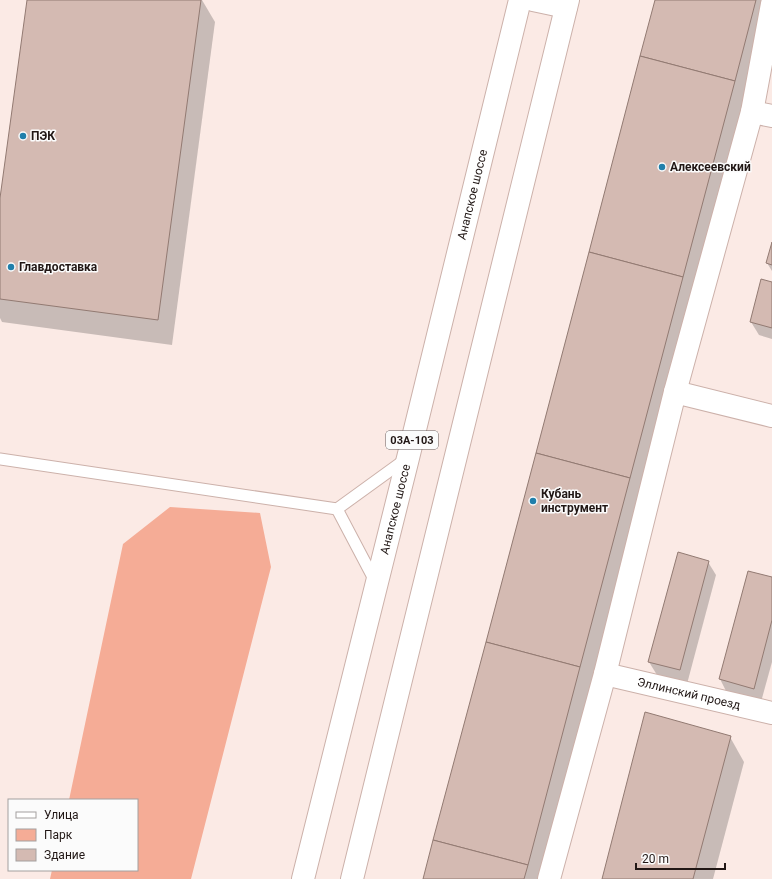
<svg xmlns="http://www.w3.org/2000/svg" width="772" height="879" viewBox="0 0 772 879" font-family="Roboto,sans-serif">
	<rect width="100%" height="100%" fill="#fbeae5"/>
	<path fill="#f5ac96" d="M 170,507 L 260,513 L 271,567 L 191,879 L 50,879 L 52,870 L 137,870 L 137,800 L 69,800 L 123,544 Z"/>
	<g fill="#0003">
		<path d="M 28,0 L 202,0 L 215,22 L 172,345 L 2,322 L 0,318 L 0,206 Z"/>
		<path d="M 656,0 L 772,0 L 545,879 L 424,879 Z"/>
		<path d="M 772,246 L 772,271 L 767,263 Z"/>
		<path d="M 772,283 L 772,339 L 759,335 L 751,322 Z"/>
		<path d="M 708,562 L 716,575 L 687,684 L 657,675 L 649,662 Z"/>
		<path d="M 748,572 L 772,578 L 772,662 L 761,702 L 727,693 L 720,679 Z"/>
		<path d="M 730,737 L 744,762 L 713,879 L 603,879 Z"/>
	</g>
	<g fill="#d4bab2" stroke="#927a72">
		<path d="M 27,0 L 201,0 L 158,320 L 0,299 L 0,198 Z"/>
		<path d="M 655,0 L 756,0 L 735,81 L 640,56 Z"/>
		<path d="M 640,56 L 735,81 L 683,277 L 589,252 Z"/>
		<path d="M 772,242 L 772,265 L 766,263 Z"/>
		<path d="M 589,252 L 683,277 L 630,478 L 536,453 Z"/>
		<path d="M 761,279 L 772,282 L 772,328 L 750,322 Z"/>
		<path d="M 536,453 L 630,478 L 580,667 L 486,642 Z"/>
		<path d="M 678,552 L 709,561 L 680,670 L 648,662 Z"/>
		<path d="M 748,571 L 772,577 L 772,620 L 754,689 L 719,679 Z"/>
		<path d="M 486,642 L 580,667 L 528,865 L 433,840 Z"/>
		<path d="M 645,712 L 731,736 L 693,879 L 602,879 Z"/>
		<path d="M 433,840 L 528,865 L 524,879 L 423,879 Z"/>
	</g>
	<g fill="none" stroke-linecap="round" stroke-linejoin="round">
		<g stroke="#ccb1aa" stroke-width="13">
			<g id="lane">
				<path d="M 0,459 L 337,509 L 406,459"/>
				<path d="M 337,509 L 376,583"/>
			</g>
		</g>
		<g stroke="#ccb1aa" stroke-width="24">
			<g id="street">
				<path d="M 533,0 L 566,7"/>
				<path d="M 752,112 L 772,116"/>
				<path d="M 675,392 L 772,416"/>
				<path id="s1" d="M 605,674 L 772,713"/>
				<path d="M 549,879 L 605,674 L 675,392 L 752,112 L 772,4"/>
			</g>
		</g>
		<g stroke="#ccb1aa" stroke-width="24">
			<g id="primary">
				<path id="s2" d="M 303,879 L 408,458 L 520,0"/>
				<path d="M 352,879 L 568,0"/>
			</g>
		</g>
		<use href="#lane" stroke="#fff" stroke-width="11"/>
		<use href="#street" stroke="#fff" stroke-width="22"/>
		<use href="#primary" stroke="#fff" stroke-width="22"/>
	</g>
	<g fill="#207fab" stroke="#fbfbfb" stroke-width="1.5">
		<circle cx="23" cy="136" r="4"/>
		<circle cx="662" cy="167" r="4"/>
		<circle cx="11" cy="267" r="4"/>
		<circle cx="533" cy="501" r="4"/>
	</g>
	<g text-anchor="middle" stroke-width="3" stroke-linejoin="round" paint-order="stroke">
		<rect fill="#fbfbfb" stroke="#625b5a" stroke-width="1" x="386" y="431" width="52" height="18" rx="3"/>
		<g font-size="11" font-weight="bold" fill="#211715">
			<text x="412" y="444">03А-103</text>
		</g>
		<g font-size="12" font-weight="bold" fill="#211715" stroke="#fbfbfb" text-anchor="start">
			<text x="31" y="140">ПЭК</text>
			<text x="670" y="171">Алексеевский</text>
			<text x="19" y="271">Главдоставка</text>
			<text x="541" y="498">Кубань<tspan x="541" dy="14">инструмент</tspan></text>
		</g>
		<g font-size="12" fill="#211715" stroke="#fbfbfb">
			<text dy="4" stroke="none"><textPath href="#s2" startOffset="705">Анапское шоссе</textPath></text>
			<text dy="4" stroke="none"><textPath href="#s2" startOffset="381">Анапское шоссе</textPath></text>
			<text dy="4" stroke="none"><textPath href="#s1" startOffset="86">Эллинский проезд</textPath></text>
		</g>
	</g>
	<rect x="8" y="799" width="130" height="72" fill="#fbfbfb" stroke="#a4a09f"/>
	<rect x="16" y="812" width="20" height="6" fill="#ffffff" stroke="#a4a09f"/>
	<text x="44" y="819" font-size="12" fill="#211715">Улица</text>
	<rect x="16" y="829" width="20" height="12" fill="#f5ac96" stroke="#a4a09f"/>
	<text x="44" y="839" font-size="12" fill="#211715">Парк</text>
	<rect x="16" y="849" width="20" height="12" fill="#d4bab2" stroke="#a4a09f"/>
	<text x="44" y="859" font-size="12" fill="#211715">Здание</text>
	<path d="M636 863v6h89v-6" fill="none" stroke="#211715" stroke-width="2"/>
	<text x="642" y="863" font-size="12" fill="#211715" stroke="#fbfbfb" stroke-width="3" paint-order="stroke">20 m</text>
</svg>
